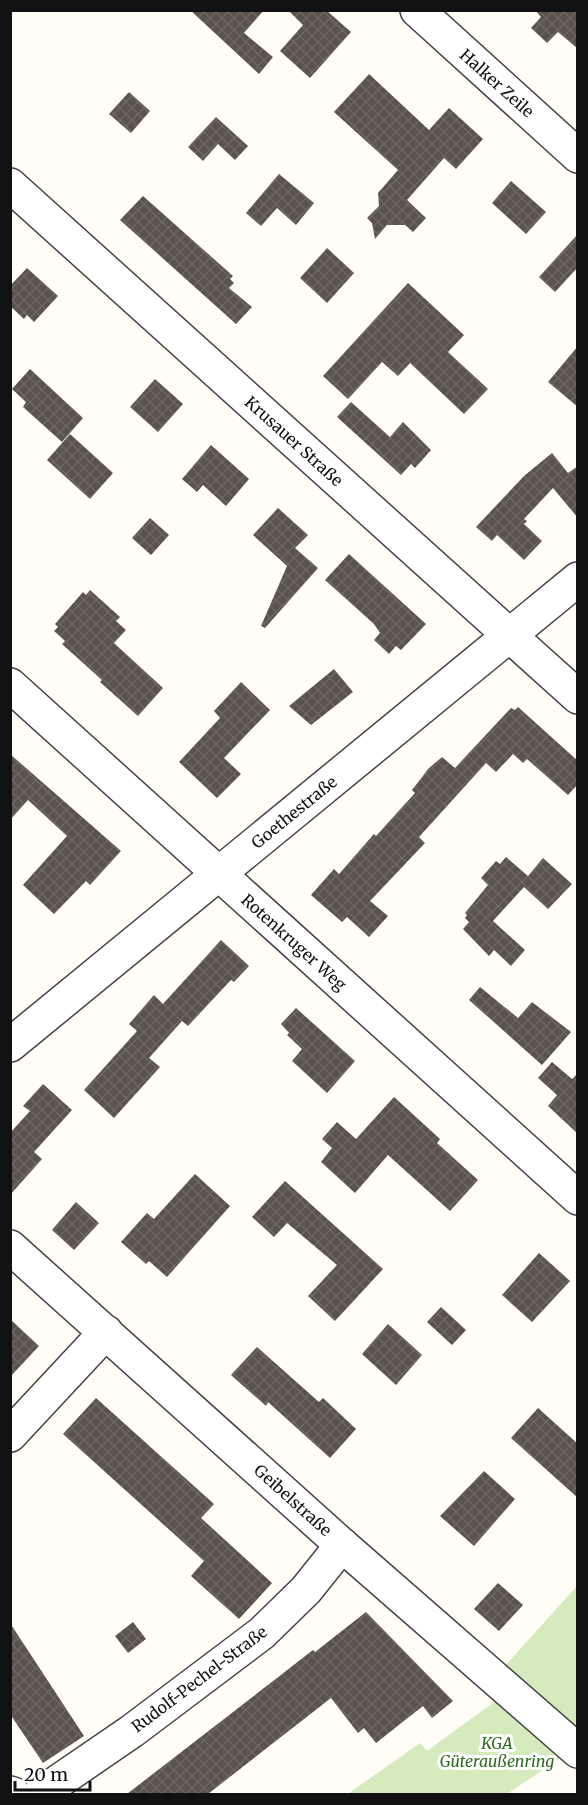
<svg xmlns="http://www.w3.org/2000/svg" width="588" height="1805" viewBox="0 0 588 1805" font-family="Merriweather,serif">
	<defs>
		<pattern id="building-cross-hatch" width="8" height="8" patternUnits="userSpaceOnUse" patternTransform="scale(1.5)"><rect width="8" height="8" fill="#5a524d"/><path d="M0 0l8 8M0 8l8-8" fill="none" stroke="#6d6662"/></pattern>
	</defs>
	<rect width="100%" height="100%" fill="#fffdf5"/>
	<g fill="#d5ebbd">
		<path d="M 577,1586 L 577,1733 L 504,1667 Z"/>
		<path d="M 501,1697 L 565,1755 L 507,1794 L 349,1793 L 420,1743 L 427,1751 Z"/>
	</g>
	<g fill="url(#building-cross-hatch)">
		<path d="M 190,10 L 264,10 L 244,33 L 273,57 L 259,74 Z"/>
		<path d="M 288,10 L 326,10 L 351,32 L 310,78 L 280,51 L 303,25 Z"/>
		<path d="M 535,10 L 578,10 L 578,49 L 558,32 L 547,43 L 531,28 L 541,17 Z"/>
		<path d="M 369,74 L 429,130 L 449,108 L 483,139 L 456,169 L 444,158 L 407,200 L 426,218 L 413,232 L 405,225 L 387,225 L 375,239 L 372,223 L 367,218 L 379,206 L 378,193 L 398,170 L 334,112 Z"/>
		<path d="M 129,92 L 150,111 L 131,133 L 109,114 Z"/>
		<path d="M 216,117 L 248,146 L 235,160 L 218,144 L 203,161 L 188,147 Z"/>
		<path d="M 279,174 L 314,203 L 296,225 L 277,208 L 261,226 L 246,213 Z"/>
		<path d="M 511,181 L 546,212 L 526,234 L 492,203 Z"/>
		<path d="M 143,196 L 233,276 L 230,279 L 234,283 L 229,288 L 252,307 L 236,324 L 120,220 Z"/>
		<path d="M 578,234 L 578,267 L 555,292 L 539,277 Z"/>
		<path d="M 327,248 L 354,273 L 327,303 L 300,278 Z"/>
		<path d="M 27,268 L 58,296 L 34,322 L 27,315 L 24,319 L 10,306 L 10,286 Z"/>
		<path d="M 408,283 L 464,335 L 448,352 L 488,389 L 464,414 L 410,363 L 398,376 L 382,362 L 348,399 L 323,376 Z"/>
		<path d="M 578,346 L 578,407 L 548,382 Z"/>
		<path d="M 30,369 L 83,418 L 62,442 L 23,407 L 26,402 L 12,389 Z"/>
		<path d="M 155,379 L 183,404 L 158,432 L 130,407 Z"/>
		<path d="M 351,402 L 390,437 L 403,422 L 431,450 L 415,468 L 411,464 L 401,475 L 337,417 Z"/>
		<path d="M 70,434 L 113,473 L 90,499 L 47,460 Z"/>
		<path d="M 211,445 L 249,479 L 226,506 L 203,485 L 197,492 L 182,479 Z"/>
		<path d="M 552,453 L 568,473 L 578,466 L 578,518 L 553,488 L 524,519 L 527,521 L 524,524 L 542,541 L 524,560 L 497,535 L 492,541 L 476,527 L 524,476 Z"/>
		<path d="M 278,508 L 308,535 L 295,548 L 318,568 L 265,628 L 261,626 L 287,566 L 253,535 Z"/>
		<path d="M 150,518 L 169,535 L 151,555 L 132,538 Z"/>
		<path d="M 349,554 L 426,624 L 401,650 L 396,646 L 389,654 L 374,640 L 380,633 L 374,624 L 325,580 Z"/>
		<path d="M 90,590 L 120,617 L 116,621 L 126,630 L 114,643 L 163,688 L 138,716 L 100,682 L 102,680 L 62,644 L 65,641 L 54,631 L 58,627 L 55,624 L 83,592 L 86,595 Z"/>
		<path d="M 334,669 L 353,692 L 311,725 L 289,706 Z"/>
		<path d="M 241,682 L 270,710 L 224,758 L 241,774 L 217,798 L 179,762 L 220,718 L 214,711 Z"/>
		<path d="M 518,707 L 578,761 L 578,784 L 568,795 L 527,759 L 523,763 L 513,754 L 496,772 L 486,763 L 419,837 L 425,843 L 370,901 L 388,916 L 369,937 L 347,917 L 342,922 L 311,895 L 334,869 L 339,874 L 374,834 L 376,836 L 415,793 L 412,790 L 429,768 L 442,757 L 455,768 L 511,708 L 515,710 Z"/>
		<path d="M 10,754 L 121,851 L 90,885 L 86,881 L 54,914 L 23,885 L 67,836 L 28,800 L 10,820 Z"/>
		<path d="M 506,857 L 528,876 L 543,858 L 572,884 L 548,909 L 524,887 L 493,921 L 525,950 L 511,966 L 494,950 L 489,956 L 463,929 L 469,922 L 465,918 L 467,915 L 465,913 L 488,885 L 481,878 L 496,861 L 500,864 Z"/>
		<path d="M 221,940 L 249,966 L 234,982 L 231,980 L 188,1026 L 182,1021 L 149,1058 L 160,1067 L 114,1118 L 84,1090 L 137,1031 L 129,1024 L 154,995 L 163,1004 Z"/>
		<path d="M 480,987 L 518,1018 L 532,1002 L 571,1032 L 542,1065 L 469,1000 Z"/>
		<path d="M 296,1008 L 355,1061 L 327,1093 L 292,1061 L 302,1049 L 287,1035 L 289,1033 L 281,1024 Z"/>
		<path d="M 552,1062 L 572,1079 L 578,1073 L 578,1134 L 548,1106 L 557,1095 L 538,1078 Z"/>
		<path d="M 43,1084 L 72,1110 L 34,1152 L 42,1159 L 10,1195 L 10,1133 L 30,1111 L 23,1106 Z"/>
		<path d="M 394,1097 L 440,1139 L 437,1143 L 478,1180 L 450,1211 L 388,1155 L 355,1193 L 321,1162 L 332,1148 L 322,1139 L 337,1122 L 356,1139 Z"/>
		<path d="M 195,1174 L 230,1206 L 167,1277 L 149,1261 L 146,1264 L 121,1242 L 147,1213 L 154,1219 Z"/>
		<path d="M 285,1181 L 383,1269 L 335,1321 L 308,1296 L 337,1265 L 287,1223 L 274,1237 L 252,1217 Z"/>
		<path d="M 76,1202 L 99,1223 L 74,1250 L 52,1230 Z"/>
		<path d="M 539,1253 L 570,1281 L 532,1322 L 502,1295 Z"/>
		<path d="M 441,1307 L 466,1330 L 452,1345 L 427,1322 Z"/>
		<path d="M 10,1319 L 39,1346 L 10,1377 Z"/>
		<path d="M 388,1324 L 422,1355 L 396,1385 L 362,1354 Z"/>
		<path d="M 257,1347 L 319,1402 L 323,1398 L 356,1429 L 330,1458 L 268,1402 L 266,1406 L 231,1375 Z"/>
		<path d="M 96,1398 L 214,1504 L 201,1518 L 272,1583 L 239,1619 L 191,1576 L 204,1561 L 63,1434 Z"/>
		<path d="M 538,1408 L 578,1444 L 578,1498 L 511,1438 Z"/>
		<path d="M 484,1471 L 515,1499 L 474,1546 L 440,1516 Z"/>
		<path d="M 498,1583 L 523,1605 L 499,1631 L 474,1609 Z"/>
		<path d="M 366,1612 L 453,1701 L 432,1718 L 423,1706 L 376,1743 L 364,1728 L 358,1733 L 331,1698 L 208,1794 L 127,1794 L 313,1650 L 315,1652 Z"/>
		<path d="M 133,1622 L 146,1639 L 128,1653 L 115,1636 Z"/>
		<path d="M 10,1623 L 84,1736 L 43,1763 L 10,1714 Z"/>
	</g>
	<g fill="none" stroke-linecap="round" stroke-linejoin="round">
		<g stroke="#444" stroke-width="36">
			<g id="minor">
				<path d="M 417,10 L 578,156"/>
				<path d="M 10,185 L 578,697"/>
				<path d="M 10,685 L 578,1198"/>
				<path d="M 10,1045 L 578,579"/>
				<path d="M 10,1247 L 342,1545 L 578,1751"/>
				<path d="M 10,1435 L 106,1332"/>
				<path d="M 10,1793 L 13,1794"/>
				<path d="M 40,1794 L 132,1731 L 262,1633 L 306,1590 L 342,1545"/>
			</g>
		</g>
		<use href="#minor" stroke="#fff" stroke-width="33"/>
	</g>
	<g text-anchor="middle" stroke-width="6" stroke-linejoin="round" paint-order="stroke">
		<g font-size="16" fill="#111" stroke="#fff">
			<text transform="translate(497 83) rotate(42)" y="6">Halker Zeile</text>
			<text transform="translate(294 441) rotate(42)" y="6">Krusauer Straße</text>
			<text transform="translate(294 812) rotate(-39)" y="6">Goethestraße</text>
			<text transform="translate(294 942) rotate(42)" y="6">Rotenkruger Weg</text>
			<text transform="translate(293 1500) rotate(42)" y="6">Geibelstraße</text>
			<text transform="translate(199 1679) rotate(-37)" y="6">Rudolf-Pechel-Straße</text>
		</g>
		<g font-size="16" font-style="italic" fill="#2f6b1f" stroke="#fff">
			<text x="497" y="1749">KGA<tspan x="497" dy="18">Güteraußenring</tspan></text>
		</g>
	</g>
	<rect width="588" height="1805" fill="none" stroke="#111111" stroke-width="24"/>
	<path d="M15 1781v9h75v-9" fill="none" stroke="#111111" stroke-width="3"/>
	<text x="24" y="1781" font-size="18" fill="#111111" stroke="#ffffff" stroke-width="4.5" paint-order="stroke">20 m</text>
</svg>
